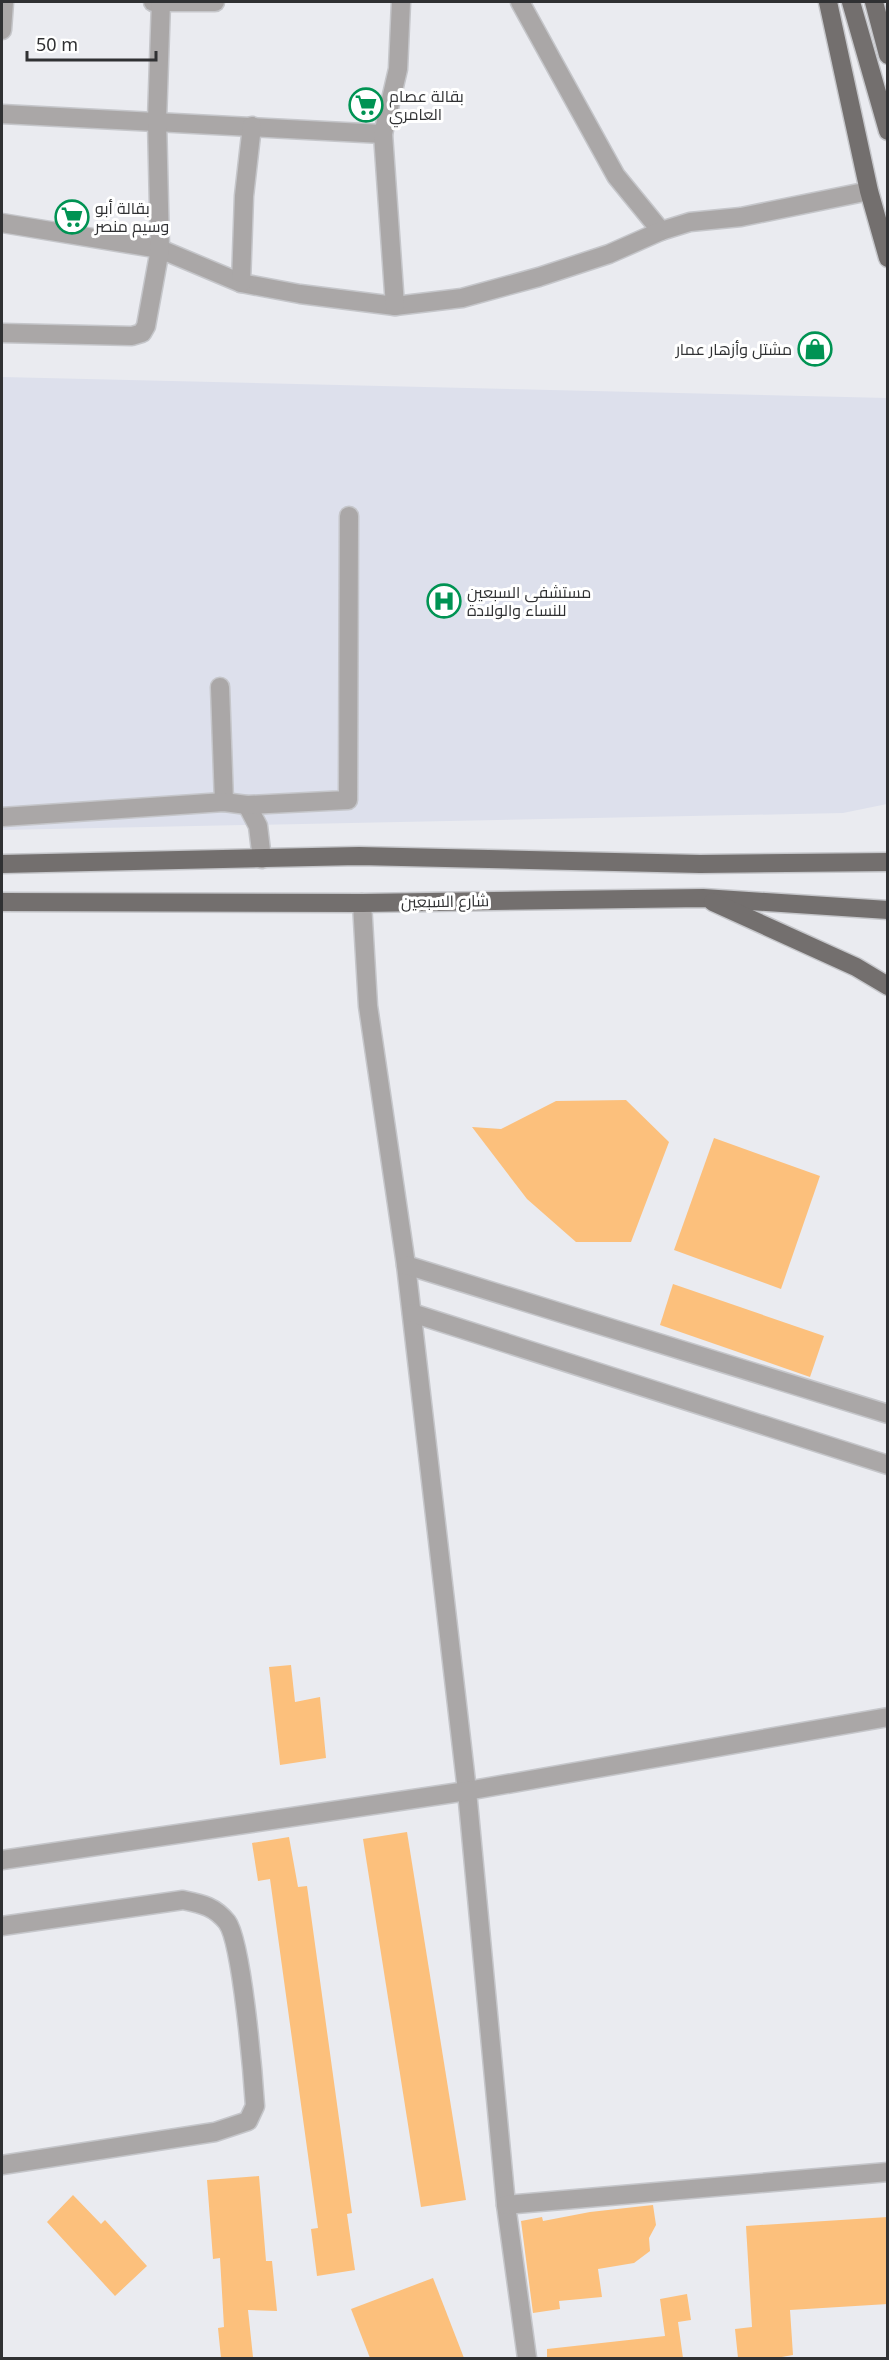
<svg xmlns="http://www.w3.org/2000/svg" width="889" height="2360" viewBox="0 0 889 2360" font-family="'Noto Sans',Cairo,sans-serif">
	<rect width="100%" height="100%" fill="#eaebf0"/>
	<path fill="#dde0ec" d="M 2,377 L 887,398 L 887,804 L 843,813 L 2,830 Z"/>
	<g fill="#fcc07c">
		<path d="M 626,1100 L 669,1142 L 631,1242 L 576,1242 L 527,1199 L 472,1127 L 501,1129 L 556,1101 Z"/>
		<path d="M 714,1138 L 820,1176 L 781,1289 L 674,1250 Z"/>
		<path d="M 673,1284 L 824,1336 L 810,1377 L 660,1325 Z"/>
		<path d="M 291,1665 L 295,1702 L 320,1697 L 326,1758 L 280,1765 L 269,1667 Z"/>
		<path d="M 407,1832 L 466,2200 L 421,2207 L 363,1839 Z"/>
		<path d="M 289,1837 L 298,1887 L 307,1886 L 352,2213 L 347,2214 L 355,2270 L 317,2276 L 311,2229 L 318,2228 L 270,1879 L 258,1881 L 252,1843 Z"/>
		<path d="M 259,2176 L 266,2261 L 272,2261 L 277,2311 L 248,2310 L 253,2357 L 221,2358 L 218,2328 L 224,2327 L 220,2258 L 213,2259 L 207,2180 Z"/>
		<path d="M 73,2195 L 101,2224 L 105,2220 L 147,2266 L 115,2296 L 47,2222 Z"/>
		<path d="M 653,2205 L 656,2225 L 649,2238 L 650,2251 L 634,2263 L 598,2269 L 602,2297 L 559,2301 L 560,2309 L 533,2313 L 521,2221 L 542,2217 L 543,2221 L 590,2212 Z"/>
		<path d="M 888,2217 L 888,2304 L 790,2310 L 793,2355 L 776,2358 L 738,2358 L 735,2329 L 752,2327 L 746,2226 Z"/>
		<path d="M 433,2278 L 464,2358 L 370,2358 L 351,2309 Z"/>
		<path d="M 687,2294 L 691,2320 L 678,2322 L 683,2358 L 547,2358 L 547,2349 L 665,2336 L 660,2299 Z"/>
	</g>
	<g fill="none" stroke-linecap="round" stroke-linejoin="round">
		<g stroke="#c5c6ca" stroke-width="21">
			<g id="minor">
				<path d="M 153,2 L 215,2"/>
				<path d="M 520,2 L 616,176 L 661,231"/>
				<path d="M 2,30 L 4,2"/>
				<path d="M 2,114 L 383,134"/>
				<path d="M 2,223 L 160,249 L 241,283 L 300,294 L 395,306 L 462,298 L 539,277 L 609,254 L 661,231 L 690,222 L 741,217 L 869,191"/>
				<path d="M 241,283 L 244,196 L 252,126"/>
				<path d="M 395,306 L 383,134 L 398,69 L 401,2"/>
				<path d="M 2,333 L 132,336 L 142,333 L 146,326 L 160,249 L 157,120 L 161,2"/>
				<path d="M 220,687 L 224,802"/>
				<path d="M 247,805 L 258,826 L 262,859"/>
				<path d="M 2,817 L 224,802 L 247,805 L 348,800 L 349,516"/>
				<path d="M 362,903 L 368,1006 L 406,1265 L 467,1791 L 506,2205 L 527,2358"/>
				<path d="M 406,1265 L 888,1414"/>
				<path d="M 412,1313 L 888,1465"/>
				<path d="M 2,1860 L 467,1791 L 888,1717"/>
				<path d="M 2,1926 L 183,1900 C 202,1904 214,1906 227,1922 C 242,1942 253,2075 255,2106 L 248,2121 L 215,2132 L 2,2165"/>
				<path d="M 506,2205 L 888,2172"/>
			</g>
		</g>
		<g stroke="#c5c6ca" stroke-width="21">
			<g id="major">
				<path d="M 828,2 L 869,191 L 888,258"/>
				<path d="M 851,2 L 888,131"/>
				<path d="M 874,2 L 888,55"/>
				<path d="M 2,864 L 359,856 L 700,864 L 888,862"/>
				<path d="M 2,902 L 362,903 L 703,898 L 888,910"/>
				<path d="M 713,902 L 856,967 L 888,986"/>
			</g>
		</g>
		<use href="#minor" stroke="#aaa7a7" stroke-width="18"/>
		<use href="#major" stroke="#736f6e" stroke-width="18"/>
	</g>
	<defs>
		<g id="supermarket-ring" transform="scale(1.725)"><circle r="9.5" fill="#fff" stroke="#009353" stroke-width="1.5"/><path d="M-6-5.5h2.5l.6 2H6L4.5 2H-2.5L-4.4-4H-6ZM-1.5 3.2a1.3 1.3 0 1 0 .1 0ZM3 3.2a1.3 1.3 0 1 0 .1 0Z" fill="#009353"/></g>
		<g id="shop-ring" transform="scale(1.725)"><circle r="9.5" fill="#fff" stroke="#009353" stroke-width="1.5"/><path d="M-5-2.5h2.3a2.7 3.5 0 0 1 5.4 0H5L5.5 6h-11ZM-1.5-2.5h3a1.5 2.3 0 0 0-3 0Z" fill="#009353"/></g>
		<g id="hospital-ring" transform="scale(1.725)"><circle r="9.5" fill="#fff" stroke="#009353" stroke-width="1.5"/><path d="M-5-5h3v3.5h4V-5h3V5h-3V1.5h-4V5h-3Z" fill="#009353"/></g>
	</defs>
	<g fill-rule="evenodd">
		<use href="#supermarket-ring" x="366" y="105"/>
		<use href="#supermarket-ring" x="72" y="217"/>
		<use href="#shop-ring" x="815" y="349"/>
		<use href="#hospital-ring" x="444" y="601"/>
	</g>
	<g text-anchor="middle" stroke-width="6" stroke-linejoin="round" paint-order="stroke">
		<g font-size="16" fill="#303133" stroke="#fff" text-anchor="start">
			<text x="389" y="102">بقالة عصام<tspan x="389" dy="18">العامري</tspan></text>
			<text x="95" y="214">بقالة أبو<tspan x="95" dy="18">وسيم منصر</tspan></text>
			<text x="792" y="355" text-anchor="end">مشتل وأزهار عمار</text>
			<text x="467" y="598">مستشفى السبعين<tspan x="467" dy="18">للنساء والولادة</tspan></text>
		</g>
		<g font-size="16" fill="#303133" stroke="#fff">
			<text transform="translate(445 901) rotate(-1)" y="6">شارع السبعين</text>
		</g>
	</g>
	<rect width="889" height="2360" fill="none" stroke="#303133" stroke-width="6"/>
	<path d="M27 51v9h129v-9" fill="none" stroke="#303133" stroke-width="3"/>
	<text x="36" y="51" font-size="18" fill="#303133" stroke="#ffffff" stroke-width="4.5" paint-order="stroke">50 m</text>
</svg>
